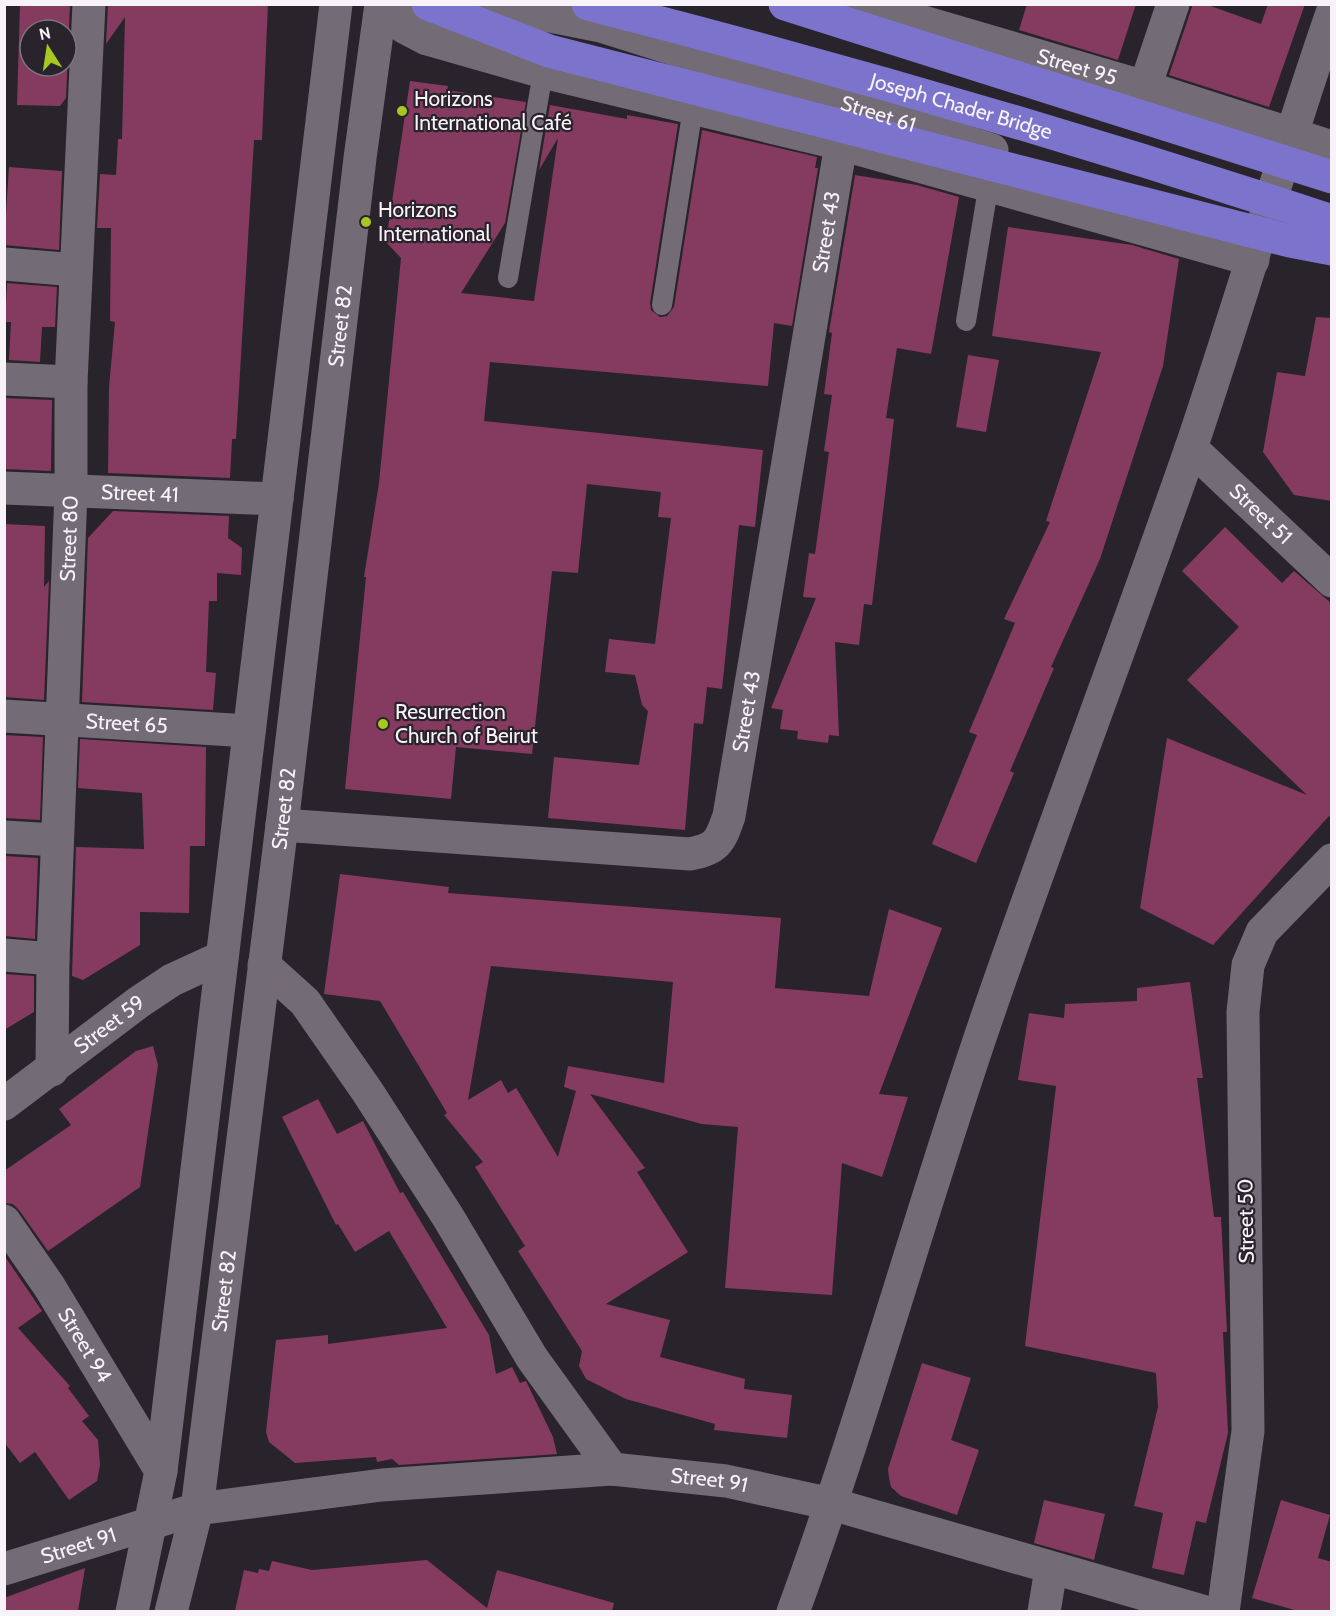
<svg xmlns="http://www.w3.org/2000/svg" width="1336" height="1616" viewBox="0 0 1336 1616" font-family="Cabin,sans-serif">
	<rect width="100%" height="100%" fill="#29232b"/>
	<g fill="#853b60" fill-rule="evenodd">
		<path d="M 20,4 L 70,4 L 66,98 L 60,106 L 17,105 ZM 30,30 L 66,30 L 66,66 L 30,66 Z"/>
		<path d="M 108,4 L 268,4 L 262,140 L 254,140 L 236,439 L 232,439 L 230,478 L 108,473 L 109,387 L 115,322 L 110,321 L 111,228 L 97,228 L 100,174 L 116,175 L 118,139 L 122,139 L 125,17 L 106,44 Z"/>
		<path d="M 1027,4 L 1136,4 L 1118,60 L 1019,30 Z"/>
		<path d="M 1193,4 L 1205,4 L 1261,24 L 1268,4 L 1305,4 L 1269,107 L 1169,75 Z"/>
		<path d="M 410,81 L 448,86 L 447,90 L 526,102 L 505,223 L 461,293 L 534,301 L 558,138 L 539,170 L 550,105 L 627,119 L 627,115 L 678,124 L 650,303 L 651,310 L 660,317 L 667,316 L 674,307 L 702,130 L 817,157 L 815,168 L 818,168 L 792,326 L 774,323 L 768,386 L 490,362 L 484,421 L 763,450 L 755,527 L 739,525 L 722,689 L 707,687 L 703,724 L 694,723 L 685,830 L 548,818 L 554,757 L 639,765 L 648,711 L 642,705 L 635,675 L 605,672 L 609,639 L 655,644 L 671,518 L 658,517 L 661,492 L 587,484 L 578,573 L 552,571 L 532,754 L 456,747 L 451,799 L 345,789 L 366,577 L 364,577 L 379,483 L 401,258 L 386,242 Z"/>
		<path d="M 9,167 L 62,171 L 59,250 L 4,245 Z"/>
		<path d="M 855,175 L 917,185 L 959,197 L 931,354 L 897,348 L 886,418 L 894,419 L 872,605 L 864,604 L 859,645 L 835,642 L 839,736 L 829,735 L 828,743 L 797,739 L 798,731 L 780,729 L 783,710 L 771,708 L 816,598 L 803,597 L 809,553 L 815,554 L 829,452 L 824,451 L 832,395 L 824,394 L 832,333 L 829,332 Z"/>
		<path d="M 1008,227 L 1132,245 L 1179,259 L 1163,366 L 1100,559 L 1051,667 L 1054,668 L 1010,771 L 1014,773 L 976,863 L 932,844 L 977,735 L 969,732 L 1015,623 L 1004,619 L 1050,522 L 1046,521 L 1101,352 L 992,336 Z"/>
		<path d="M 7,283 L 57,287 L 55,327 L 42,327 L 40,362 L 9,360 L 11,322 L 5,322 Z"/>
		<path d="M 1316,317 L 1332,318 L 1332,501 L 1294,495 L 1263,452 L 1277,372 L 1305,376 Z"/>
		<path d="M 968,355 L 999,360 L 986,432 L 956,427 Z"/>
		<path d="M 4,398 L 52,400 L 51,471 L 4,469 Z"/>
		<path d="M 113,511 L 229,516 L 228,538 L 242,548 L 241,575 L 217,573 L 217,601 L 209,601 L 206,672 L 216,673 L 213,710 L 82,702 L 88,538 Z"/>
		<path d="M 4,524 L 45,526 L 44,587 L 49,581 L 44,700 L 4,697 Z"/>
		<path d="M 1225,527 L 1282,583 L 1294,571 L 1332,604 L 1332,818 L 1329,816 L 1213,945 L 1140,908 L 1167,738 L 1307,795 L 1187,680 L 1239,627 L 1182,571 Z"/>
		<path d="M 4,735 L 43,737 L 40,820 L 4,818 Z"/>
		<path d="M 80,739 L 206,747 L 205,846 L 190,846 L 189,913 L 140,912 L 140,945 L 83,980 L 72,976 L 76,847 L 144,849 L 142,793 L 78,788 Z"/>
		<path d="M 4,856 L 38,858 L 35,939 L 4,936 Z"/>
		<path d="M 340,874 L 449,887 L 448,893 L 781,918 L 775,988 L 869,996 L 889,909 L 942,928 L 879,1094 L 908,1097 L 882,1177 L 842,1163 L 832,1295 L 725,1288 L 738,1127 L 702,1124 L 590,1094 L 645,1168 L 637,1172 L 688,1252 L 606,1304 L 670,1320 L 660,1357 L 745,1379 L 744,1389 L 792,1395 L 787,1438 L 714,1430 L 715,1424 L 626,1399 L 586,1379 L 579,1366 L 582,1351 L 518,1251 L 525,1246 L 475,1167 L 483,1162 L 444,1115 L 447,1113 L 380,1001 L 324,994 ZM 491,966 L 673,982 L 664,1083 L 568,1066 L 564,1087 L 576,1091 L 558,1157 L 516,1088 L 508,1093 L 501,1080 L 468,1100 Z"/>
		<path d="M 4,974 L 34,976 L 34,1012 L 4,1030 Z"/>
		<path d="M 1190,982 L 1203,1078 L 1197,1078 L 1214,1217 L 1221,1217 L 1227,1332 L 1223,1332 L 1228,1433 L 1206,1523 L 1196,1521 L 1184,1575 L 1152,1568 L 1163,1513 L 1134,1506 L 1158,1407 L 1156,1373 L 1025,1346 L 1056,1086 L 1018,1080 L 1029,1013 L 1064,1018 L 1065,1004 L 1137,1001 L 1137,988 Z"/>
		<path d="M 153,1046 L 158,1065 L 140,1187 L 48,1251 L 19,1210 L 13,1204 L 4,1203 L 4,1171 L 71,1125 L 59,1109 L 136,1051 Z"/>
		<path d="M 318,1099 L 337,1134 L 363,1121 L 400,1193 L 403,1192 L 489,1335 L 496,1374 L 512,1367 L 520,1383 L 526,1381 L 553,1437 L 557,1454 L 399,1465 L 392,1459 L 377,1462 L 376,1457 L 295,1463 L 269,1442 L 266,1432 L 276,1340 L 328,1335 L 328,1344 L 447,1328 L 389,1231 L 355,1252 L 338,1224 L 336,1225 L 282,1117 Z"/>
		<path d="M 4,1255 L 42,1311 L 18,1328 L 70,1386 L 68,1388 L 89,1416 L 82,1421 L 98,1440 L 100,1465 L 97,1481 L 69,1500 L 35,1452 L 20,1463 L 4,1442 Z"/>
		<path d="M 922,1363 L 971,1378 L 951,1440 L 979,1450 L 957,1515 L 901,1496 L 891,1487 L 889,1478 L 888,1469 Z"/>
		<path d="M 1044,1500 L 1105,1514 L 1094,1560 L 1034,1543 Z"/>
		<path d="M 1281,1500 L 1330,1515 L 1318,1558 L 1332,1562 L 1332,1611 L 1298,1611 L 1252,1598 Z"/>
		<path d="M 427,1560 L 487,1608 L 497,1570 L 614,1603 L 612,1611 L 235,1611 L 244,1570 L 258,1573 L 259,1569 L 269,1571 L 272,1561 L 312,1570 Z"/>
		<path d="M 85,1568 L 78,1611 L 4,1611 L 4,1598 Z"/>
	</g>
	<g fill="none" stroke-linecap="round" stroke-linejoin="round">
		<g stroke="#736b75" stroke-width="20">
			<path d="M 508,278 L 543,72"/>
			<path d="M 662,305 L 693,108"/>
			<path d="M 966,321 L 990,177"/>
		</g>
		<g stroke="#736b75" stroke-width="33">
			<path d="M 392,4 L 404,27 L 427,39 L 543,72 L 841,144 L 1253,260"/>
			<path d="M 1145,87 L 1173,4"/>
			<path d="M 4,264 L 76,270"/>
			<path d="M 4,379 L 71,382"/>
			<path id="s1" d="M 1191,448 L 1332,581"/>
			<path id="s2" d="M 4,488 L 277,499"/>
			<path id="s3" d="M 4,716 L 249,731"/>
			<path id="s4" d="M 282,825 L 690,854 C 717,849 720,842 729,816 L 841,144"/>
			<path d="M 4,837 L 57,840"/>
			<path d="M 4,955 L 53,959"/>
			<path d="M 264,965 L 305,1002 L 367,1091 L 448,1217 L 532,1358 L 612,1469"/>
			<path id="s5" d="M 52,1070 L 53,959 L 71,491 L 71,382 L 89,4"/>
			<path id="s6" d="M 4,1104 L 139,1002 L 172,980 L 222,957"/>
			<path id="s7" d="M 4,1221 L 49,1286 L 161,1471"/>
			<path id="s8" d="M 4,1569 L 197,1509 L 382,1485 L 612,1469 L 726,1481 L 832,1504 L 1206,1612"/>
			<path d="M 1044,1612 L 1051,1569"/>
			<path d="M 1223,1612 L 1248,1431 L 1243,1012 L 1248,965 L 1262,932 L 1332,860"/>
		</g>
		<g stroke="#736b75" stroke-width="33">
			<path id="s9" d="M 490,4 L 601,26 L 992,150"/>
			<path id="s10" d="M 862,4 L 1145,87 L 1332,147"/>
			<path d="M 132,1612 L 161,1471 L 336,4"/>
			<path id="s11" d="M 171,1612 L 197,1509 L 282,825 L 360,158 L 381,4"/>
			<path d="M 793,1612 C 864,1418 918,1219 985,1023 C 1051,831 1124,641 1191,448 C 1240,304 1282,157 1332,13"/>
		</g>
		<g stroke="#7c74cc" stroke-width="33">
			<path d="M 428,4 L 549,51 L 1290,241 L 1332,249"/>
			<path id="s12" d="M 588,4 C 839,68 1086,140 1332,221"/>
			<path d="M 785,4 L 1332,177"/>
		</g>
	</g>
	<g fill="#a6c821" stroke="#29232b" stroke-width="2">
		<circle cx="402" cy="111" r="6"/>
		<circle cx="366" cy="222" r="6"/>
		<circle cx="383" cy="724" r="6"/>
	</g>
	<g text-anchor="middle" stroke-width="4.5" stroke-linejoin="round" paint-order="stroke">
		<g font-size="21" fill="#f7f3f8" stroke="#29232b">
			<text dy="7" stroke="none"><textPath href="#s10" startOffset="224">Street 95</textPath></text>
			<text dy="7" stroke="none"><textPath href="#s12" startOffset="387">Joseph Chader Bridge</textPath></text>
			<text dy="7" stroke="none"><textPath href="#s9" startOffset="404">Street 61</textPath></text>
			<text dy="7" stroke="none"><textPath href="#s4" startOffset="1060">Street 43</textPath></text>
			<text dy="7" stroke="none"><textPath href="#s11" startOffset="1298">Street 82</textPath></text>
			<text dy="7" stroke="none"><textPath href="#s2" startOffset="136">Street 41</textPath></text>
			<text dy="7" stroke="none"><textPath href="#s1" startOffset="96">Street 51</textPath></text>
			<text dy="7" stroke="none"><textPath href="#s5" startOffset="532">Street 80</textPath></text>
			<text dy="7" stroke="none"><textPath href="#s4" startOffset="574">Street 43</textPath></text>
			<text dy="7" stroke="none"><textPath href="#s3" startOffset="123">Street 65</textPath></text>
			<text dy="7" stroke="none"><textPath href="#s11" startOffset="812">Street 82</textPath></text>
			<text dy="7" stroke="none"><textPath href="#s6" startOffset="132">Street 59</textPath></text>
			<text transform="translate(1246 1221) rotate(-91)" y="7">Street 50</text>
			<text dy="7" stroke="none"><textPath href="#s11" startOffset="326">Street 82</textPath></text>
			<text dy="7" stroke="none"><textPath href="#s7" startOffset="148">Street 94</textPath></text>
			<text dy="7" stroke="none"><textPath href="#s8" startOffset="717">Street 91</textPath></text>
			<text dy="7" stroke="none"><textPath href="#s8" startOffset="78">Street 91</textPath></text>
		</g>
		<g font-size="21" fill="#f7f3f8" stroke="#29232b" text-anchor="start">
			<text x="414" y="106">Horizons<tspan x="414" dy="24">International Café</tspan></text>
			<text x="378" y="217">Horizons<tspan x="378" dy="24">International</tspan></text>
			<text x="395" y="719">Resurrection<tspan x="395" dy="24">Church of Beirut</tspan></text>
		</g>
	</g>
	<rect width="1336" height="1616" fill="none" stroke="#f7f3f8" stroke-width="12"/>
	<g transform="translate(48 48) rotate(348)"><circle r="28" fill="#29232b" stroke="#7b767d" stroke-width="1.5"/>
	<path d="M0-4.5L10 22L0 15L-10 22Z" fill="#a6c821"/>
	<text y="-9" font-size="16" font-weight="bold" text-anchor="middle" fill="#f7f3f8">N</text>
	</g>
</svg>
